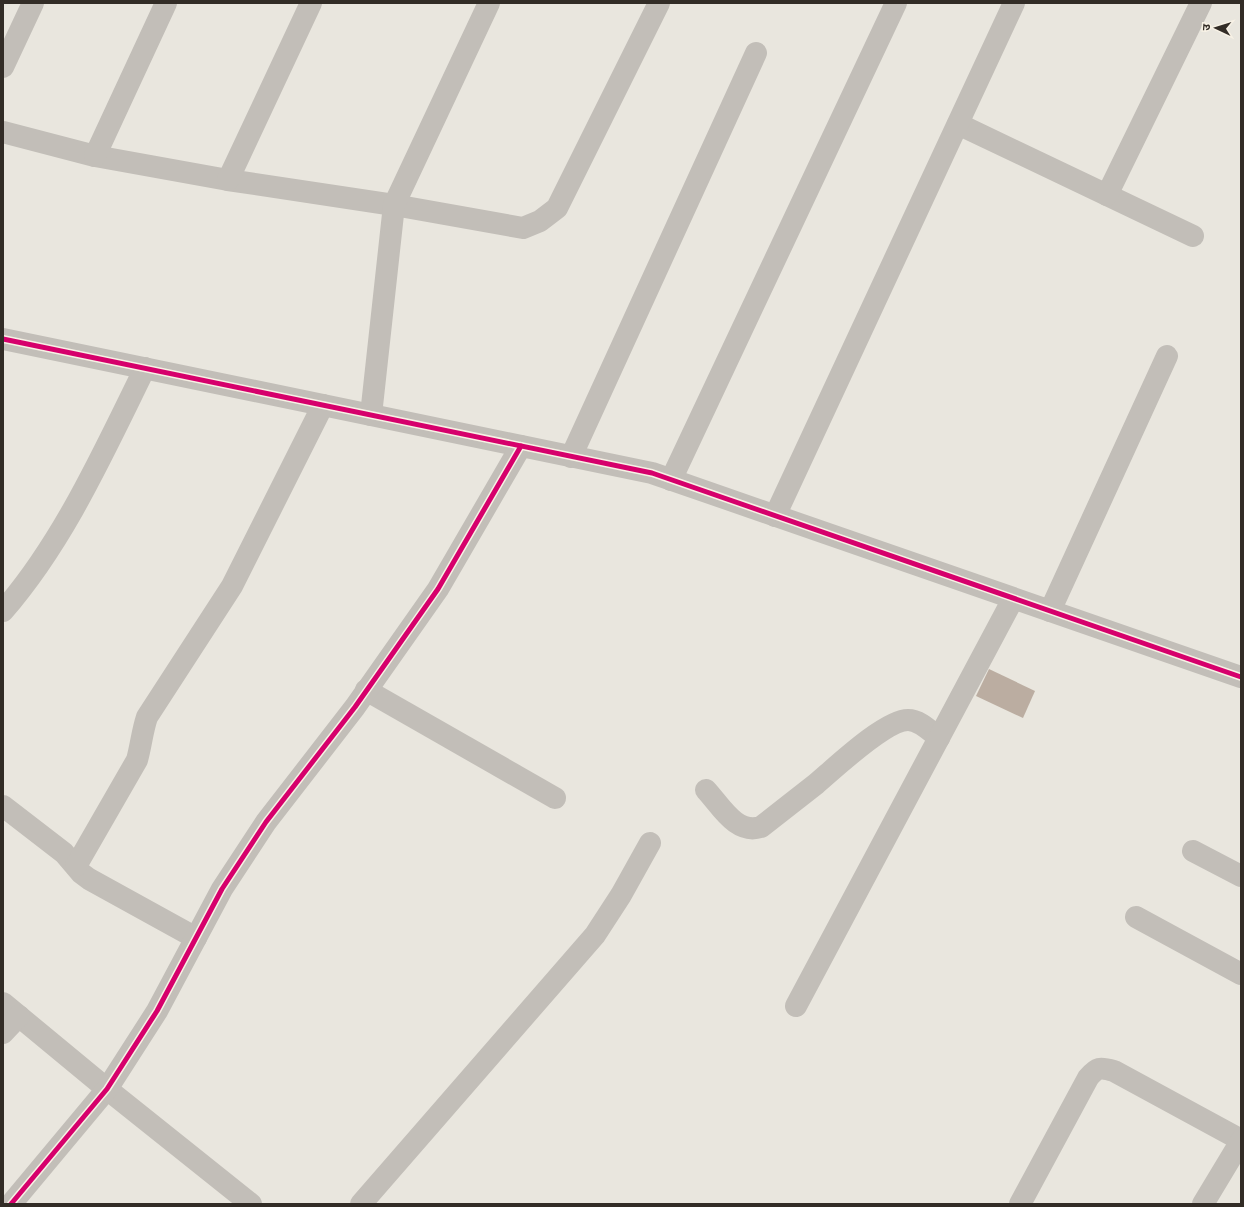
<svg xmlns="http://www.w3.org/2000/svg" width="1244" height="1207" viewBox="0 0 1244 1207" font-family="Arial,'Noto Sans Devanagari',sans-serif">
	<rect width="100%" height="100%" fill="#e9e6de"/>
	<path fill="#bbada1" d="M 989,669 L 1035,691 L 1023,718 L 976,696 Z"/>
	<g fill="none" stroke-linecap="round" stroke-linejoin="round">
		<g stroke="#c2beb8" stroke-width="22">
			<path d="M 3,67 L 33,3"/>
			<path d="M 958,124 L 1193,236"/>
			<path d="M 3,132 L 95,156 L 228,180 L 394,205 L 523,228 L 540,221 L 557,208 L 659,3"/>
			<path d="M 95,156 L 166,3"/>
			<path d="M 228,180 L 311,3"/>
			<path d="M 1107,195 L 1201,3"/>
			<path d="M 3,339 L 652,473 L 1241,677"/>
			<path d="M 371,415 L 394,205 L 489,3"/>
			<path d="M 571,457 L 756,53"/>
			<path d="M 671,480 L 896,3"/>
			<path d="M 775,516 L 1014,3"/>
			<path d="M 3,611 C 64,541 104,451 145,368"/>
			<path d="M 1050,611 L 1167,356"/>
			<path d="M 366,690 L 555,798"/>
			<path d="M 706,790 C 721,806 736,835 761,827 C 779,813 798,798 816,784 C 835,768 885,720 908,720 C 920,720 930,731 939,738"/>
			<path d="M 3,806 L 64,853 L 81,873 L 89,879 L 196,938"/>
			<path d="M 1193,851 L 1241,876"/>
			<path d="M 76,866 L 137,760 C 141,746 142,732 147,717 L 232,586 L 323,405"/>
			<path d="M 1136,917 L 1241,974"/>
			<path d="M 3,1003 L 107,1089 L 251,1204"/>
			<path d="M 796,1006 L 1013,599"/>
			<path d="M 3,1033 L 19,1016"/>
			<path d="M 11,1204 L 107,1089 L 157,1011 L 222,889 L 266,822 L 355,707 L 438,589 L 521,446"/>
			<path d="M 361,1204 L 595,935 L 621,895 L 650,843"/>
			<path d="M 1020,1204 L 1088,1078 C 1097,1067 1100,1067 1114,1071 L 1241,1140"/>
			<path d="M 1203,1204 L 1241,1141"/>
		</g>
		<g stroke="#f7f1e5" stroke-width="8">
			<g id="cycleway">
				<path d="M 3,339 L 652,473 L 1241,677"/>
				<path d="M 11,1204 L 107,1089 L 157,1011 L 222,889 L 266,822 L 355,707 L 438,589 L 521,446"/>
			</g>
		</g>
		<use href="#cycleway" stroke="#d6006c" stroke-width="5"/>
	</g>
	<rect width="1244" height="1207" fill="none" stroke="#322c26" stroke-width="8"/>
	<g transform="translate(1216 28) rotate(274)" stroke="#f7f1e5" stroke-width="3" paint-order="stroke">
	<path d="M0-3L7 15L0 10L-7 15Z" fill="#322c26"/>
	<text y="-6" font-size="11" font-weight="bold" text-anchor="middle" fill="#322c26">उ</text>
	</g>
</svg>
